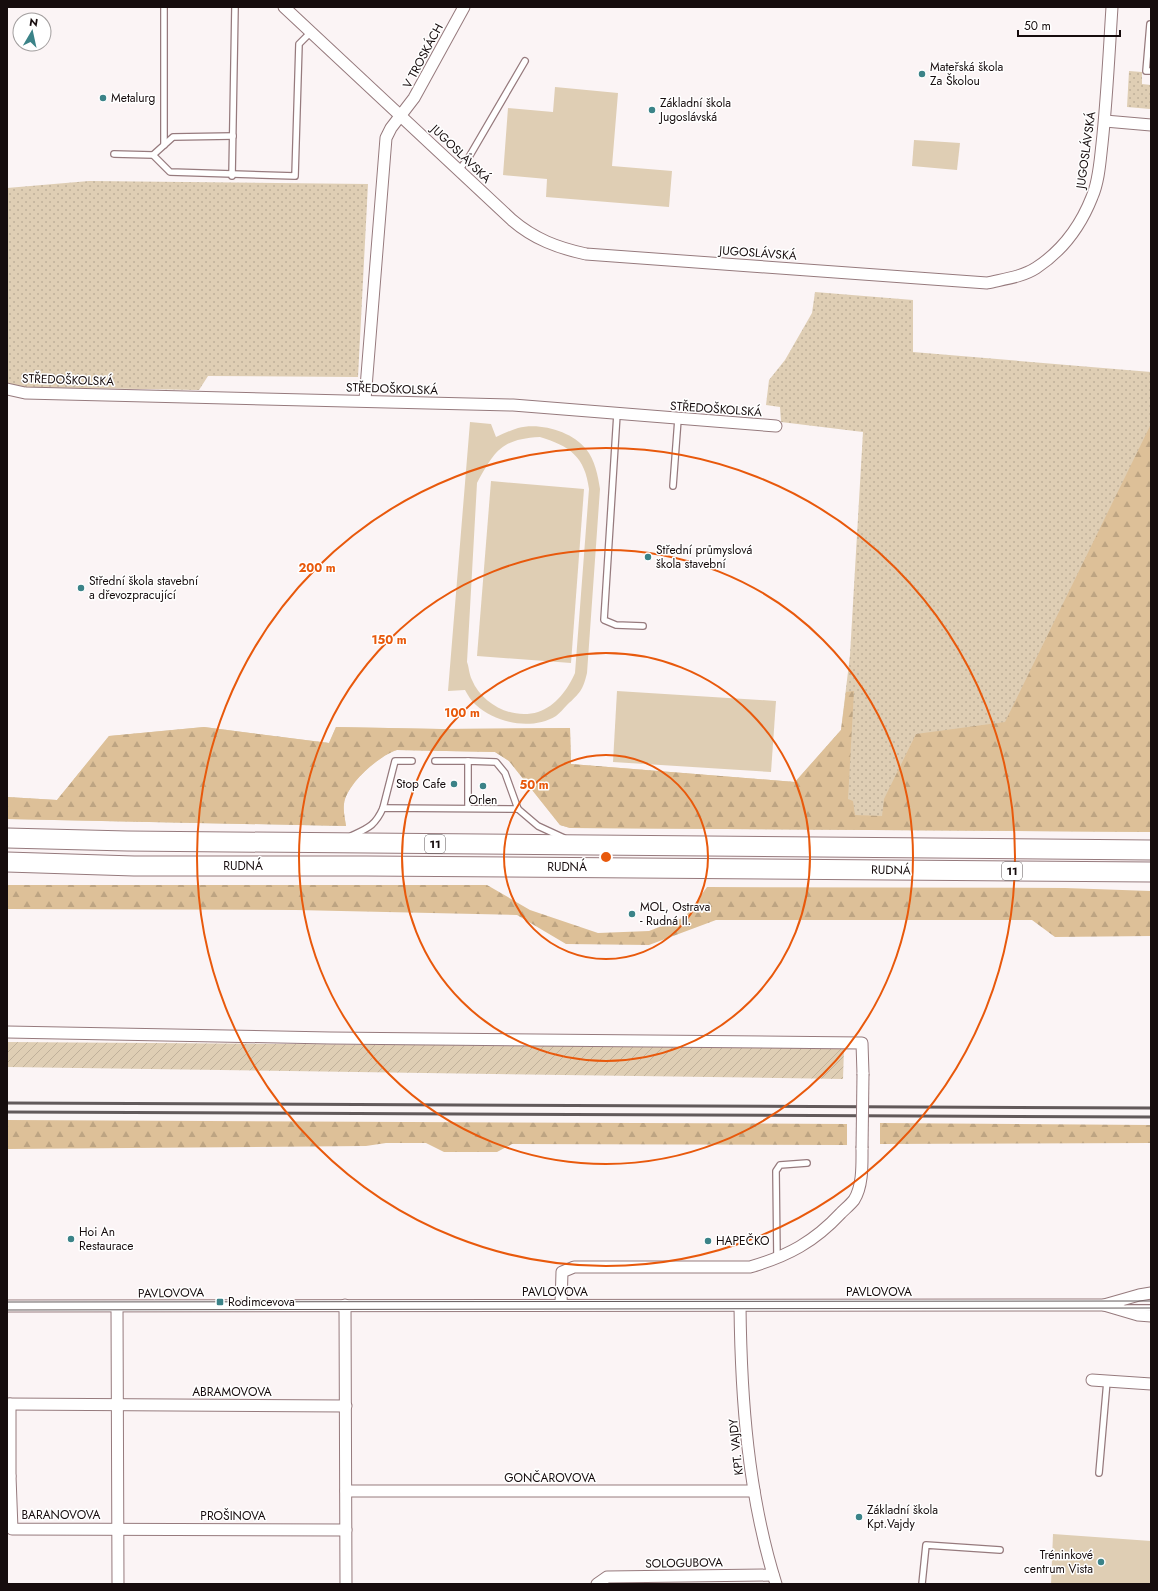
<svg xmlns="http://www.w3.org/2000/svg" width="1158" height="1591" viewBox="0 0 1158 1591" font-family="Jost,sans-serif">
	<defs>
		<pattern id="grass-dots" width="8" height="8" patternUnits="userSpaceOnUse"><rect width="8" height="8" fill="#dfceb4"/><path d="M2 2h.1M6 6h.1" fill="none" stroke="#bfb09a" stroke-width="1.8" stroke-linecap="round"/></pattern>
		<pattern id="forest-firs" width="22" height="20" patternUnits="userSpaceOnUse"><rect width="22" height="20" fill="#ddc098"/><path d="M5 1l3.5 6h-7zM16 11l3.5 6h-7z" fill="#bda482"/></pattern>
		<pattern id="garden-furrows" width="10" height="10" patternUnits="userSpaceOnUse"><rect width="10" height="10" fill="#dfceb4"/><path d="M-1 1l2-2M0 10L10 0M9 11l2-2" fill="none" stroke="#bfb09a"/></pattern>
	</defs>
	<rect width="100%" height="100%" fill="#fbf4f5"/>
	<g fill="url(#grass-dots)">
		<path d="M 1129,71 L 1142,72 L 1142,84 L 1151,85 L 1150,109 L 1127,107 Z"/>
		<path d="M 89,181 L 368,184 L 358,377 L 208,376 L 199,390 L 22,387 L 7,383 L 7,188 Z"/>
		<path d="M 815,292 L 913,300 L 913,352 L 1151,372 L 1151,832 L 570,828 L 560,825 L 509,761 L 495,752 L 397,750 C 380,755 346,784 344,804 C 343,811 345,819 346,826 L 7,819 L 7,797 L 57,800 L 109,736 L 204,727 L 329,743 L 336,727 L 441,729 L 570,728 L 571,764 L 795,782 L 841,730 L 850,655 L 863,432 L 781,422 L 780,407 L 766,405 L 769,380 L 785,360 L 812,313 Z"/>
	</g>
	<g fill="url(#forest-firs)">
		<path d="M 1151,424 L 1151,832 L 570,828 L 560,825 L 509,761 L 495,752 L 397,750 C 380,755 346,784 344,804 C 343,811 345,819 346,826 L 7,819 L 7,797 L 57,800 L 109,736 L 204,727 L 329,743 L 336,727 L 441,729 L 570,728 L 571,764 L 795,782 L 841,730 L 846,692 L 854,691 L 848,799 L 853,801 L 855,815 L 882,816 L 884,799 L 916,734 L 1005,722 Z"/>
		<path d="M 7,885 L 487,885 L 530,910 L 598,933 L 649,931 L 685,917 L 707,887 L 1065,888 L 1151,891 L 1151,936 L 1055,937 L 1032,920 L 716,920 L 649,945 L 566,944 L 517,915 L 296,910 L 7,909 Z"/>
		<path d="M 7,1120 L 847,1124 L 847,1145 L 512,1144 L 497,1152 L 444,1152 L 426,1143 L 386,1143 L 366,1146 L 7,1149 Z"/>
		<path d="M 880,1123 L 1151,1125 L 1151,1143 L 880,1144 Z"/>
	</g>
	<path fill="url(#garden-furrows)" d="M 7,1042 L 844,1048 L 843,1079 L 7,1067 Z"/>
	<g fill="#dfceb4" fill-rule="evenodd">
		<path d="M 555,87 L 618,93 L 612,166 L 672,171 L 669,207 L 546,197 L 547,179 L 503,175 L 508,108 L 553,112 Z"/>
		<path d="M 914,140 L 960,143 L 957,170 L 912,166 Z"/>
		<path d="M 470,422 L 491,424 L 496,437 C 503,434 511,430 518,428 C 539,422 572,431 586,449 C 595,460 598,476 600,489 L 587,673 C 583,690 580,693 567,705 C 563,709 560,713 556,716 C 531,731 496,723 476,705 C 471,701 468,695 465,690 L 448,691 ZM 540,437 C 570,446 585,457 589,489 L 575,673 C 568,689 556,706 538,712 C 512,720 482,704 472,680 C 469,674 469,667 467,662 L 477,483 C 495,450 502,439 540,437 Z"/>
		<path d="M 491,481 L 584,489 L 571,663 L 477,656 Z"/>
		<path d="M 617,691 L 776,701 L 771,772 L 613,762 Z"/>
		<path d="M 1053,1534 L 1151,1541 L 1151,1584 L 1051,1584 Z"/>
	</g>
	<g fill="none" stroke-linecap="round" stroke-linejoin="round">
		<g stroke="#967a7d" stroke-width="8">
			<g id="service">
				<path d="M 1150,24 L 1146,71 L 1151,71"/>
				<path d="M 164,145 L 164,7"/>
				<path d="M 114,154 L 153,155 L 170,172 L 295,176 L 299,44 L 311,32"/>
				<path d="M 153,155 L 173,137 L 233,136"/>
				<path d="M 459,170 L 469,157 L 525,61"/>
				<path d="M 232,176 L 235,7"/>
				<path d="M 617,414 L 604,620 L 616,625 L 643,626"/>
				<path d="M 673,486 L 678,419"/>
				<path d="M 435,761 L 468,761"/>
				<path d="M 383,808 L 395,761 L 412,761"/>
				<path d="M 468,808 L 468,761 L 496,762 L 505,773 L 518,809"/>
				<path d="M 351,836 C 368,828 375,826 383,808 L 518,809 L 538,826 L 564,838"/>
				<path d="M 777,1258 L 776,1171 L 780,1165 L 807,1163"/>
				<path d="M 1127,1308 L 1151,1308"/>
				<path d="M 1099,1473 L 1107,1381"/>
				<path d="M 922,1584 L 926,1545 L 1000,1550"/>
			</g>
		</g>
		<g stroke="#967a7d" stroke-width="13">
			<g id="minor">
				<path d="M 284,7 L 512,220 C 534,239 558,248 586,254 L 987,283 C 1004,279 1022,277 1036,268 C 1062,251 1081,225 1092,197 C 1099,181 1100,161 1102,144 C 1107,98 1109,53 1112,7"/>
				<path d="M 1105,121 L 1151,125"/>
				<path d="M 7,389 L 25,393 L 513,405 L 776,426"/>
				<path d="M 365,400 L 386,138 L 391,128 L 414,98 L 464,7"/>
				<path d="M 7,1032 L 330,1038 L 862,1043 L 863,1074"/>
				<path d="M 345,1305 L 346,1584"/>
				<path d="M 561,1305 L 562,1272 L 574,1267 L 750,1267 C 788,1256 814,1242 841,1213 C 845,1209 851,1204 854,1200 C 863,1186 862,1164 862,1148"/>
				<path d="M 1104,1305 L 1138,1315 L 1151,1316"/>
				<path d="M 7,1306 L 1104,1305 L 1139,1295 L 1151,1293"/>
				<path d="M 740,1306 C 741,1399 748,1495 776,1584"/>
				<path d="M 117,1307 L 118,1584"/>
				<path d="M 1092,1380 L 1151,1384"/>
				<path d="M 7,1404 L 346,1406"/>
				<path d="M 10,1404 L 10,1476"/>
				<path d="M 7,1476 L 10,1476 L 12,1529 L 346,1530"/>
				<path d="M 346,1491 L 754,1491"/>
				<path d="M 597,1584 L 607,1577 L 773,1575"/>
			</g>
		</g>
		<g stroke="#967a7d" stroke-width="21">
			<g id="trunk">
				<path d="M 7,838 L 127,841 L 1151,850"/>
				<path d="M 7,862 L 134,866 L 366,866 L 1151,872"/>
			</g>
		</g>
		<use href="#service" stroke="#fff" stroke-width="5.5"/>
		<use href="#minor" stroke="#fff" stroke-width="11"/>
		<use href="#trunk" stroke="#fff" stroke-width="19"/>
		<g stroke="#62595a" stroke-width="1">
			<path d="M 7,1302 L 1151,1301"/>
			<path d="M 7,1310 L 1151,1308"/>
		</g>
		<g stroke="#62595a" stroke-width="3">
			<path d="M 7,1103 L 1151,1108"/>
			<path d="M 7,1112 L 1151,1117"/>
		</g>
		<g stroke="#967a7d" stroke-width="13" stroke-linecap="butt">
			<path id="minor-bridge" d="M 862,1148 L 863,1074"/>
		</g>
		<use href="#minor-bridge" stroke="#fff" stroke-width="11"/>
	</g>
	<g fill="none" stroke="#e8590c" stroke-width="2">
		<circle cx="606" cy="857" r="102"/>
		<circle cx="606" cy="857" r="204"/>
		<circle cx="606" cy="857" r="307"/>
		<circle cx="606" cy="857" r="409"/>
	</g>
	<g fill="#3b8388" stroke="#fff" stroke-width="1.5">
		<circle cx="922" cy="74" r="4"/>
		<circle cx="103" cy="98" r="4"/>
		<circle cx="652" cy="110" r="4"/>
		<circle cx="648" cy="557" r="4"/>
		<circle cx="81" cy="588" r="4"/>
		<circle cx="454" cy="784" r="4"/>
		<circle cx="483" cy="786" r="4"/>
		<circle cx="632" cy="914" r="4"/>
		<circle cx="71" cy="1239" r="4"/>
		<circle cx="708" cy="1241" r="4"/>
		<rect x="216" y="1298" width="8" height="8" rx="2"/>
		<circle cx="859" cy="1517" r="4"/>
		<circle cx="1101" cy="1562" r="4"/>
	</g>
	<g text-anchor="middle" stroke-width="3" stroke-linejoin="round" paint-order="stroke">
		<g fill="#fff" stroke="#5c5556" stroke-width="1">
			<rect x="425" y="835" width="20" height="18" rx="3"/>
			<rect x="1002" y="862" width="20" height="18" rx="3"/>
		</g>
		<g font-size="11" font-weight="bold" fill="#160c0d">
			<text x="435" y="848">11</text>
			<text x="1012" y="875">11</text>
		</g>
		<g font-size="12" fill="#160c0d" stroke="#fff">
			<text transform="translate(423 56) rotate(-62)" y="4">V TROSKÁCH</text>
			<text transform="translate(1086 150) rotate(-82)" y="4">JUGOSLÁVSKÁ</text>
			<text transform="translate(461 154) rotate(44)" y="4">JUGOSLÁVSKÁ</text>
			<text transform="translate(758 253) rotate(4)" y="4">JUGOSLÁVSKÁ</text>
			<text transform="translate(68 380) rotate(2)" y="4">STŘEDOŠKOLSKÁ</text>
			<text transform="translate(392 389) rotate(2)" y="4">STŘEDOŠKOLSKÁ</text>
			<text transform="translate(716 409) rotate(4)" y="4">STŘEDOŠKOLSKÁ</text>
			<text x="243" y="870">RUDNÁ</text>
			<text x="567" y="871">RUDNÁ</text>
			<text transform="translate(891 870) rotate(1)" y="4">RUDNÁ</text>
			<text x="555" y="1296">PAVLOVOVA</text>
			<text x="879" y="1296">PAVLOVOVA</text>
			<text transform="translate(171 1293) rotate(-1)" y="4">PAVLOVOVA</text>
			<text x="232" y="1396">ABRAMOVOVA</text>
			<text transform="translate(736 1447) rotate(-96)" y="4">KPT. VAJDY</text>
			<text x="550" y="1482">GONČAROVOVA</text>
			<text x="61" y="1519">BARANOVOVA</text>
			<text x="233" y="1520">PROŠINOVA</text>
			<text transform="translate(684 1563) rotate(-1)" y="4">SOLOGUBOVA</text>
		</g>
		<g font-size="12" fill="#160c0d" stroke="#fff" text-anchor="start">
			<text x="930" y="71">Mateřská škola<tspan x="930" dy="14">Za Školou</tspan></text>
			<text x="111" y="102">Metalurg</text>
			<text x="660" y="107">Základní škola<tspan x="660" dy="14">Jugoslávská</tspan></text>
			<text x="656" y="554">Střední průmyslová<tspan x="656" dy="14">škola stavební</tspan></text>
			<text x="89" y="585">Střední škola stavební<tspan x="89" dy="14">a dřevozpracující</tspan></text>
			<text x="446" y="788" text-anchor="end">Stop Cafe</text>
			<text x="483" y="804" text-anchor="middle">Orlen</text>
			<text x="640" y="911">MOL, Ostrava<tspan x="640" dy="14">- Rudná II.</tspan></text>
			<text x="79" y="1236">Hoi An<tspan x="79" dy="14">Restaurace</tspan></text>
			<text x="716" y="1245">HAPEČKO</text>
			<text x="228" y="1306">Rodimcevova</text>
			<text x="867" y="1514">Základní škola<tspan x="867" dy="14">Kpt.Vajdy</tspan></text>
			<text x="1093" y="1559" text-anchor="end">Tréninkové<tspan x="1093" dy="14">centrum Vista</tspan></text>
		</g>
	</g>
	<circle cx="606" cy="857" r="6" fill="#e8590c" stroke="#fff" stroke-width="2"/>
	<g font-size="12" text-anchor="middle" font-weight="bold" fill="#e8590c" stroke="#fff" stroke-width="3" stroke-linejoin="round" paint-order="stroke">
		<text x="317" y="572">200 m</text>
		<text x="389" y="644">150 m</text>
		<text x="462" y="717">100 m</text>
		<text x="534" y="789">50 m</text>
	</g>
	<rect width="1158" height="1591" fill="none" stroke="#160c0d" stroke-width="16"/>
	<g transform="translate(32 32) rotate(9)"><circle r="19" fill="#ffffff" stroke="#a29e9e"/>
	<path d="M0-3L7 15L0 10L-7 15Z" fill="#3b8388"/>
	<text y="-6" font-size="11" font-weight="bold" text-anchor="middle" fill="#160c0d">N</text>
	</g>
	<path d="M1018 30v6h102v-6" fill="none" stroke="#160c0d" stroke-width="2"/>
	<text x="1024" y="30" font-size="12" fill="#160c0d" stroke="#ffffff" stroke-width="3" paint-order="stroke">50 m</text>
</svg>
